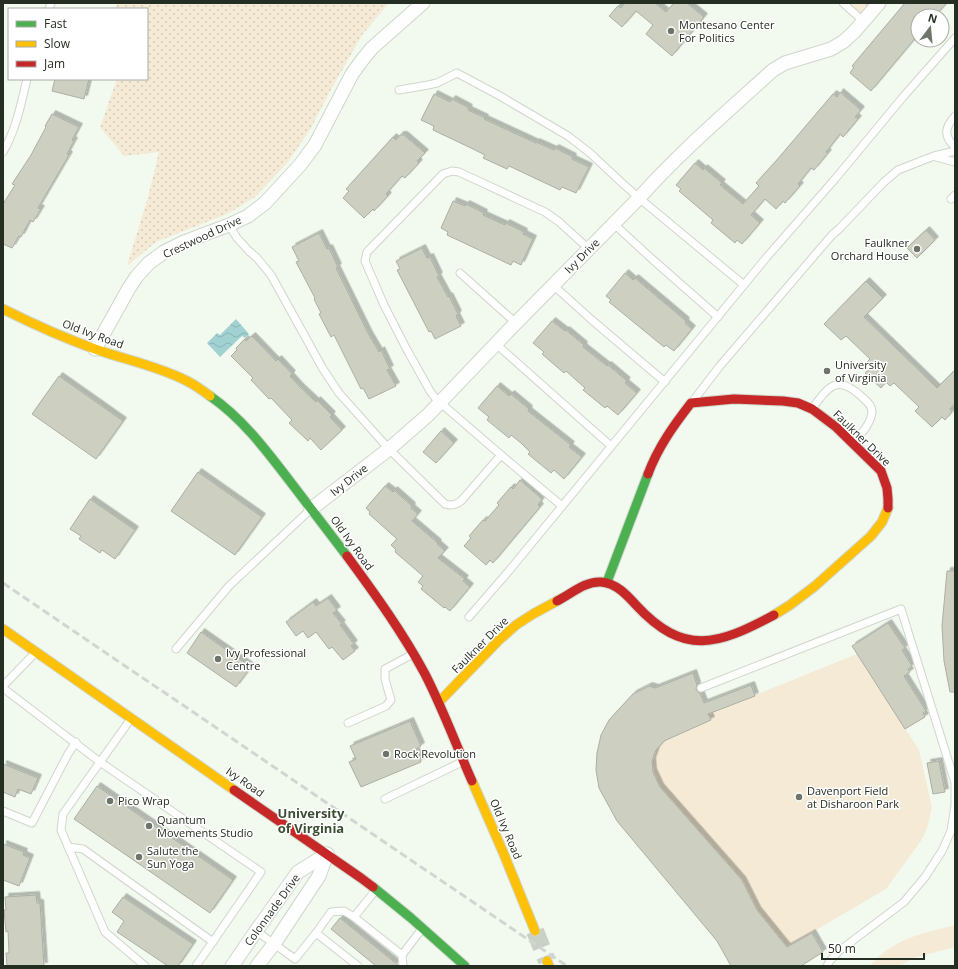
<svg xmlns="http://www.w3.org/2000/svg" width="958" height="969" viewBox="0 0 958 969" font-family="'Open Sans',sans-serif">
	<defs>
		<pattern id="grass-dots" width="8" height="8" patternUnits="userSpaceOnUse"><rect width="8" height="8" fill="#f4ead6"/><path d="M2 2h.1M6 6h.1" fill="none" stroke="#d1c9b7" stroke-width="1.8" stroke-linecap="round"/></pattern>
		<pattern id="park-tufts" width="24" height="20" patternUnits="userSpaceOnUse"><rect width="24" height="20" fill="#f4ead6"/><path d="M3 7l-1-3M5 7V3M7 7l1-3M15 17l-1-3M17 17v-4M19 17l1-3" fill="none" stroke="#d1c9b7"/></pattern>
		<pattern id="water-waves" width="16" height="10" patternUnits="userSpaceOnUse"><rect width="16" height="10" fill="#a2d1d2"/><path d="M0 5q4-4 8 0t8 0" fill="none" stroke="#8bb4b4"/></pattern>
		<filter id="shadow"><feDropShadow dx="3.5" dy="-3.5" stdDeviation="0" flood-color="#0004"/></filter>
	</defs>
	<rect width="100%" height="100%" fill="#f2faef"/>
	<path fill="url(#grass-dots)" d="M 117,3 L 389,3 L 362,35 L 329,93 L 311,128 L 288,162 L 255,197 L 229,213 L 156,242 L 127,266 L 148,197 L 159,152 L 124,156 L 100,127 L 117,79 L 147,79 L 147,9 L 115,9 Z"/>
	<path fill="url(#park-tufts)" d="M 848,3 L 875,3 L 863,17 Z"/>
	<g fill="#f4ead6">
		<path d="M 857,654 L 919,750 L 932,807 L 929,821 L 926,831 L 921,841 L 886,889 L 787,947 L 660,787 L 653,772 L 652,761 L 656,750 L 664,741 L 710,720 L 708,714 Z"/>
		<path d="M 955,925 L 955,947 L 913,958 L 900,966 L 870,966 C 894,938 921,934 955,925 Z"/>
	</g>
	<path fill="url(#water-waves)" d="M 236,319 L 249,334 L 245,338 L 242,336 L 220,357 L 207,343 L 217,333 L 220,335 Z"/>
	<g fill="#cdd0c1" stroke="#abaea3" filter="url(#shadow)">
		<path d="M 625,3 L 655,3 L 666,12 L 674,3 L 687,3 L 704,17 L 672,56 L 646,34 L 653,25 L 636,11 L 622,27 L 609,16 L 618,6 L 621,8 Z"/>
		<path d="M 905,3 L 947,3 L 935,16 L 918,16 L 918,35 L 871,91 L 850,73 L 854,67 L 852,66 Z"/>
		<path d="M 55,79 L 89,79 L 84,99 L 52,91 Z"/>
		<path d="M 840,92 L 861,110 L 855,117 L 858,119 L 843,137 L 840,134 L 826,152 L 828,153 L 814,170 L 811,168 L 798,184 L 800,186 L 785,203 L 783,201 L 776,209 L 765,199 L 751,215 L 760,223 L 742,244 L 737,240 L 735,243 L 711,223 L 713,220 L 679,191 L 681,189 L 676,185 L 695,163 L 703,170 L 704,168 L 722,183 L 720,185 L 743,204 L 759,186 L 756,183 L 776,161 L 833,94 L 837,97 Z"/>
		<path d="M 434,94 L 450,102 L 452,99 L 469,108 L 468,110 L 485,118 L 484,119 L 536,143 L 536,142 L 554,150 L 555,148 L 573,157 L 572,159 L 589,167 L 576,193 L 562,187 L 560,190 L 509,166 L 507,169 L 483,158 L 485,155 L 471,148 L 433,130 L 434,126 L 421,120 Z"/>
		<path d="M 52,114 L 79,127 L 72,140 L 74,141 L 67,154 L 69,155 L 38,208 L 41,209 L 33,222 L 30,220 L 21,237 L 19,236 L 12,248 L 3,244 L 3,204 L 15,185 L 12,184 L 31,155 L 46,127 L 45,126 Z"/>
		<path d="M 400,135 L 404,135 L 425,153 L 417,161 L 419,163 L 405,178 L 402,176 L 386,194 L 388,196 L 374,211 L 373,209 L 364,218 L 343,198 L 349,191 L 346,189 L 393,137 L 396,140 Z"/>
		<path d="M 453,201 L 465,206 L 466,204 L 484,213 L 483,215 L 505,225 L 506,223 L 524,232 L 523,234 L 533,239 L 521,265 L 513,261 L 511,265 L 447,235 L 448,232 L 441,228 Z"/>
		<path d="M 926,230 L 935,240 L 917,258 L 907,248 Z"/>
		<path d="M 319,233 L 327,249 L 329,248 L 338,267 L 336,268 L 369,335 L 379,352 L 381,350 L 390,369 L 387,370 L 396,386 L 369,399 L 363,388 L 361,389 L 334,335 L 331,337 L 319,314 L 321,313 L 314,299 L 315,298 L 296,262 L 299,261 L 292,247 Z"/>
		<path d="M 422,248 L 427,258 L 430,257 L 439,276 L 437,277 L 448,297 L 449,296 L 458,314 L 456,316 L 461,326 L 435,339 L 431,331 L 429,332 L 397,270 L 400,269 L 396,261 Z"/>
		<path d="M 625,273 L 633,280 L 635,278 L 686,321 L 685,323 L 692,329 L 674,351 L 666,345 L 664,347 L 609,302 L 611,300 L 606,296 Z"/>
		<path d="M 866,281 L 883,298 L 864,317 L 937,388 L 955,370 L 955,403 L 950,409 L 952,412 L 945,420 L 942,417 L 932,427 L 915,411 L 919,407 L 894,383 L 890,386 L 886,382 L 881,388 L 873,381 L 865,373 L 871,368 L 866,363 L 870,359 L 846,336 L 841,340 L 824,324 Z"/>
		<path d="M 552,321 L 565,331 L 566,330 L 584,345 L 583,347 L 607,366 L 608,365 L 627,381 L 625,383 L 637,393 L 618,415 L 607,406 L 605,408 L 583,390 L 585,388 L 566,371 L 564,373 L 542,354 L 544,352 L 533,343 Z"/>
		<path d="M 252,336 L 276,361 L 278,359 L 292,374 L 290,376 L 300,387 L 316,402 L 317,400 L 332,415 L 330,417 L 342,430 L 321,450 L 310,438 L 308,441 L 289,423 L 292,420 L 271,398 L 269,399 L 251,380 L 253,378 L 231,356 L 237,350 L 236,348 L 245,339 L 246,341 Z"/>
		<path d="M 59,376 L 123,421 L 96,459 L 32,414 Z"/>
		<path d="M 497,386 L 509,396 L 511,394 L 529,409 L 528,411 L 571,445 L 569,447 L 582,457 L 564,479 L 554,470 L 551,473 L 528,454 L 530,452 L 521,443 L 511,435 L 509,438 L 487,420 L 489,417 L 478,408 Z"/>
		<path d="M 441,431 L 454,443 L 436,463 L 423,452 Z"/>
		<path d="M 198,472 L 262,517 L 235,555 L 171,511 Z"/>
		<path d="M 520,480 L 542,499 L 538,505 L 540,507 L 493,563 L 490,560 L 486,565 L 464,546 L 471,538 L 469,536 L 483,520 L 485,521 L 499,505 L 497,503 L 511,487 L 513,489 Z"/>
		<path d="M 385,486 L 393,492 L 394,490 L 412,506 L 411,508 L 418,514 L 412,521 L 438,543 L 437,544 L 445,551 L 438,558 L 465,579 L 463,581 L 470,587 L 450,611 L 445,607 L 444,608 L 421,589 L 423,586 L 418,582 L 423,576 L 395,552 L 396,550 L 391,545 L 397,539 L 369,514 L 370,512 L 366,508 Z"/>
		<path d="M 90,499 L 135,530 L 115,559 L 102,550 L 100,553 L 79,539 L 81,536 L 70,529 Z"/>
		<path d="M 947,571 L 955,571 L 955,692 L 950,692 L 944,661 L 942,626 Z"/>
		<path d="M 328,598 L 337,610 L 333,613 L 342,624 L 340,625 L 354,644 L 351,646 L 355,651 L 343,660 L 332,647 L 329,649 L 316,632 L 308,638 L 303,631 L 296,636 L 286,622 L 313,602 L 316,606 Z"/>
		<path d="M 888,623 L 905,648 L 902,650 L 912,666 L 908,669 L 910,672 L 904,676 L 926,711 L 923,713 L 925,717 L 905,729 L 852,646 Z"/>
		<path d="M 201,632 L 251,667 L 236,687 L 187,653 Z"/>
		<path d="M 693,673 L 697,685 L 696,689 L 698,692 L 700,693 L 704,703 L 751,685 L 755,696 L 708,714 L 711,720 L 664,741 L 656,750 L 652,761 L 653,772 L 660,787 L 742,880 L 757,910 L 787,947 L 812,933 L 823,952 L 801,966 L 731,966 L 717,941 L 617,821 L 599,788 L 596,770 L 597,753 L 601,735 L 609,720 L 633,694 L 649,686 L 655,688 Z"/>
		<path d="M 410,721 L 421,746 L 415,750 L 421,762 L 361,787 L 349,762 L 356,759 L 350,746 Z"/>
		<path d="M 939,761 L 945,792 L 933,794 L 927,763 Z"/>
		<path d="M 3,764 L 38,778 L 31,794 L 18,789 L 15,797 L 3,792 Z"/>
		<path d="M 97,786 L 233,880 L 210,913 L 74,819 Z"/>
		<path d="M 3,844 L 24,852 L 23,855 L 30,858 L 19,886 L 3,880 Z"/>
		<path d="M 36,895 L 37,903 L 40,903 L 44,966 L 7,966 L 6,953 L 9,953 L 8,931 L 6,932 L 4,910 L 6,910 L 5,897 Z"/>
		<path d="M 123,897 L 193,944 L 178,966 L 168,966 L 117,932 L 124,921 L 112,912 Z"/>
		<path d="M 340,918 L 398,965 L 398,966 L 376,966 L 331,929 Z"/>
	</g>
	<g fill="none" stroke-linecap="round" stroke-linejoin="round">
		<path stroke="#c9d1c6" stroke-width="18" stroke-dasharray="18 9" stroke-linecap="butt" d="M 535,931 L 547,961"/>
		<g stroke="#cfd7cc" stroke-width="9">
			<g id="lane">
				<path d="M 843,3 L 863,21"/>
				<path d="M 49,9 L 51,3"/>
				<path d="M 399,90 L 428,85 L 437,83 L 457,73 L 500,96 L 568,136 L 590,153 L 621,182 L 639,198 L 744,285"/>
				<path d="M 955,116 C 945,127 943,136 955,147"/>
				<path d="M 3,152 C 16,130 21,104 27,79"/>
				<path d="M 936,157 L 955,162"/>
				<path d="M 951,199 L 955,195"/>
				<path d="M 614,224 L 652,259 L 718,317"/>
				<path d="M 229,225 L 237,238 L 249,251 L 257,258 L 271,275 L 323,369 L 339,393 L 389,449 L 445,504 C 451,506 456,505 461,501 L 501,455"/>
				<path d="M 460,273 L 516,323"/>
				<path d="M 553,285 L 593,321 L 665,382"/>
				<path d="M 496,344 L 611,446"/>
				<path d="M 693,401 L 719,367 L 832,235 L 839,229 L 883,183 L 898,170 L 934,156 L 955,151"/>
				<path d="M 812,409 C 828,387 837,373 862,397 C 867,402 872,405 872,412 C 871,424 860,435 853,444"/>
				<path d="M 562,506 L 501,455 L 436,399 L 430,391 L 406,348 L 384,305 L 365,261 L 367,252 L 443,174 L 452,171 L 459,172 L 545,212 L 558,221 L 589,249"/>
				<path d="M 469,617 L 508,572 L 766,258 L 835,179 L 903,97 L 955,38"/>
				<path d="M 176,649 L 229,586 L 311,509"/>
				<path d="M 3,686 L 35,653"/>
				<path d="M 3,688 L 100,762 L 261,872 L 196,966"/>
				<path d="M 701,688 L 901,609 L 948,760 L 955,783 L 955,805 L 951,831 L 942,851 L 925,877 L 904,902 L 839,951 L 829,962 L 827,966"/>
				<path d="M 130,720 L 63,814 L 61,830 L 105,932 L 145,966"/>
				<path d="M 348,723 L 386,706 L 391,700 L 385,679 L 385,669 L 413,654"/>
				<path d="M 385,799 L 464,761"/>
				<path d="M 3,811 L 32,823 L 68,754 L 76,742"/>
				<path d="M 68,847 L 83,849 L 213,942"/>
				<path d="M 375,891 L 354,917 L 402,955 L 421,930"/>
				<path d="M 354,917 L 344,911 L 331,912 L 316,933 L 358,966"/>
				<path d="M 256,931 L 295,959 L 316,933"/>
				<path d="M 402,955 L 403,966"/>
			</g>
		</g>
		<g stroke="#cfd7cc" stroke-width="15">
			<g id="street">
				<path d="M 95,349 L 129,288 L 137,276 L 149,263 L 164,252 L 184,242 L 229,225 L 248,216 L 265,203 L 300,165 L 315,145 L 352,74 L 363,59 L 372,48 L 423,3"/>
				<path d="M 311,509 L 389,449 L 428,415 L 510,329 L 639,198 C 680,152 727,112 773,70 L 785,63 L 831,49 L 843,42 L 854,32 L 879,3"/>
				<path d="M 232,966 L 256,931 L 298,872 L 327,854"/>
				<path d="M 257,966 L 274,944 L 319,876 L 327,854"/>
			</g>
		</g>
		<g stroke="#cfd7cc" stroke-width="11">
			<g id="fast">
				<path d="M 210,396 C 242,418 266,450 289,480 C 309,506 328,531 347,556"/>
				<path d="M 607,582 L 648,474"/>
				<path d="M 373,887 L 411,918 L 465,966"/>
			</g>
		</g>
		<g stroke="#cfd7cc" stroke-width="11">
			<g id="slow">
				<path d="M 3,309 C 33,324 64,338 95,349 C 126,360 158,366 187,381 C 195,385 202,390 210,396"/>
				<path d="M 774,615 L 790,605 L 815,586 L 871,536 L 882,522 L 888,508"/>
				<path d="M 3,629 L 234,790"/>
				<path d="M 439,702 L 498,641 L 516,625 L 533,614 L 557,601"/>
				<path d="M 472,781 L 503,852 L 535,931"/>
				<path d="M 547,961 L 549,966"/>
			</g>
		</g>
		<g stroke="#cfd7cc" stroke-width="11">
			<g id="jam">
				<path d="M 648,474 C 658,447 674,425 691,403 L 734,399 L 783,401 L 798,403 L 812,409 L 836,427 L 881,471 L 887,488 L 888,499 L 888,508"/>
				<path d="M 347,556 C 375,594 403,633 425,674 C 443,709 456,745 472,781"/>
				<path d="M 557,601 C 571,594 585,581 601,582 C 616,583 627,595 636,605 C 684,657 718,645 774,615"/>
				<path d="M 234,790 L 361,878 L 373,887"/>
			</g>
		</g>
		<use href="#lane" stroke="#fdfefd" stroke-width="7"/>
		<use href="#street" stroke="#fdfefd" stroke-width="13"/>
		<use href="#fast" stroke="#4caf50" stroke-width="9"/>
		<use href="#slow" stroke="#ffc107" stroke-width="9"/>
		<use href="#jam" stroke="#c62828" stroke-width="9"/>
		<path stroke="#d3d5d2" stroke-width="3" stroke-dasharray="8 4" stroke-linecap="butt" d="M 3,583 L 567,966"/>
	</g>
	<g fill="#6d756a" stroke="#fff" stroke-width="1.5">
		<circle cx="671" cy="31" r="4"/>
		<circle cx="917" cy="249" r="4"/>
		<circle cx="827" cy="371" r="4"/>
		<circle cx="218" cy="659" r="4"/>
		<circle cx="386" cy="754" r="4"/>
		<circle cx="799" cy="797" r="4"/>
		<circle cx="110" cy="801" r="4"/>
		<circle cx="149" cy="826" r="4"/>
		<circle cx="139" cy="857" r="4"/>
	</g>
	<g text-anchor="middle" stroke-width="3" stroke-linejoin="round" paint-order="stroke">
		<g font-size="11" fill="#252e22" stroke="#fff" text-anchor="start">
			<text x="679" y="29">Montesano Center<tspan x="679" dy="13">For Politics</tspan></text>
			<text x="909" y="247" text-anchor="end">Faulkner<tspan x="909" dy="13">Orchard House</tspan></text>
			<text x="835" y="369">University<tspan x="835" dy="13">of Virginia</tspan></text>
			<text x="226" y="657">Ivy Professional<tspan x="226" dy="13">Centre</tspan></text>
			<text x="394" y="758">Rock Revolution</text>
			<text x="807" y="795">Davenport Field<tspan x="807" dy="13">at Disharoon Park</tspan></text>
			<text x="118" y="805">Pico Wrap</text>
			<text x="157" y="824">Quantum<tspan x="157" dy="13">Movements Studio</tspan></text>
			<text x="147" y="855">Salute the<tspan x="147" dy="13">Sun Yoga</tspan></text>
		</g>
		<g font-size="11" fill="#252e22" stroke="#fff">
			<text transform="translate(202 237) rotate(-25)" y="4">Crestwood Drive</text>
			<text transform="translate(582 256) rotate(-45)" y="4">Ivy Drive</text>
			<text transform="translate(93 334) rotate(20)" y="4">Old Ivy Road</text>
			<text transform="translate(862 438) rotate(44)" y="4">Faulkner Drive</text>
			<text transform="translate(349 480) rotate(-38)" y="4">Ivy Drive</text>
			<text transform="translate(352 543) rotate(54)" y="4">Old Ivy Road</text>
			<text transform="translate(480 645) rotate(-45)" y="4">Faulkner Drive</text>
			<text transform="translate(245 782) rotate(35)" y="4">Ivy Road</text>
			<text transform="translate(506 829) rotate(67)" y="4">Old Ivy Road</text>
			<text transform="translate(272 910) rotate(-54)" y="4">Colonnade Drive</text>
		</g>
		<g font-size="13" font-weight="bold" fill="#3c4f34" stroke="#fff">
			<text x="311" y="818">University<tspan x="311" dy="15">of Virginia</tspan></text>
		</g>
	</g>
	<rect width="958" height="969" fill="none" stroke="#252e22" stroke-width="8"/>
	<rect x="8" y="8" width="140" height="72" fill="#ffffff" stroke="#a8aba7"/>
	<rect x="16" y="21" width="20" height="6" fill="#4caf50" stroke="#a8aba7"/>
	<text x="44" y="28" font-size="12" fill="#252e22">Fast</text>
	<rect x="16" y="41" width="20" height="6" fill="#ffc107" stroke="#a8aba7"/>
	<text x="44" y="48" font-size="12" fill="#252e22">Slow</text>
	<rect x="16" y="61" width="20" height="6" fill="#c62828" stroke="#a8aba7"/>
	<text x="44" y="68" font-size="12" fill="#252e22">Jam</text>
	<g transform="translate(930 28) rotate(16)"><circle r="19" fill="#ffffff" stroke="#a8aba7"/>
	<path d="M0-3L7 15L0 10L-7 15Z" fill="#6d756a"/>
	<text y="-6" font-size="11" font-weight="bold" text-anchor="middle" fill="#252e22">N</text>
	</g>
	<path d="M822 953v6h102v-6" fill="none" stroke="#252e22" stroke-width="2"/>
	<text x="828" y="953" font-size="12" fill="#252e22" stroke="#ffffff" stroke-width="3" paint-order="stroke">50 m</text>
</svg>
